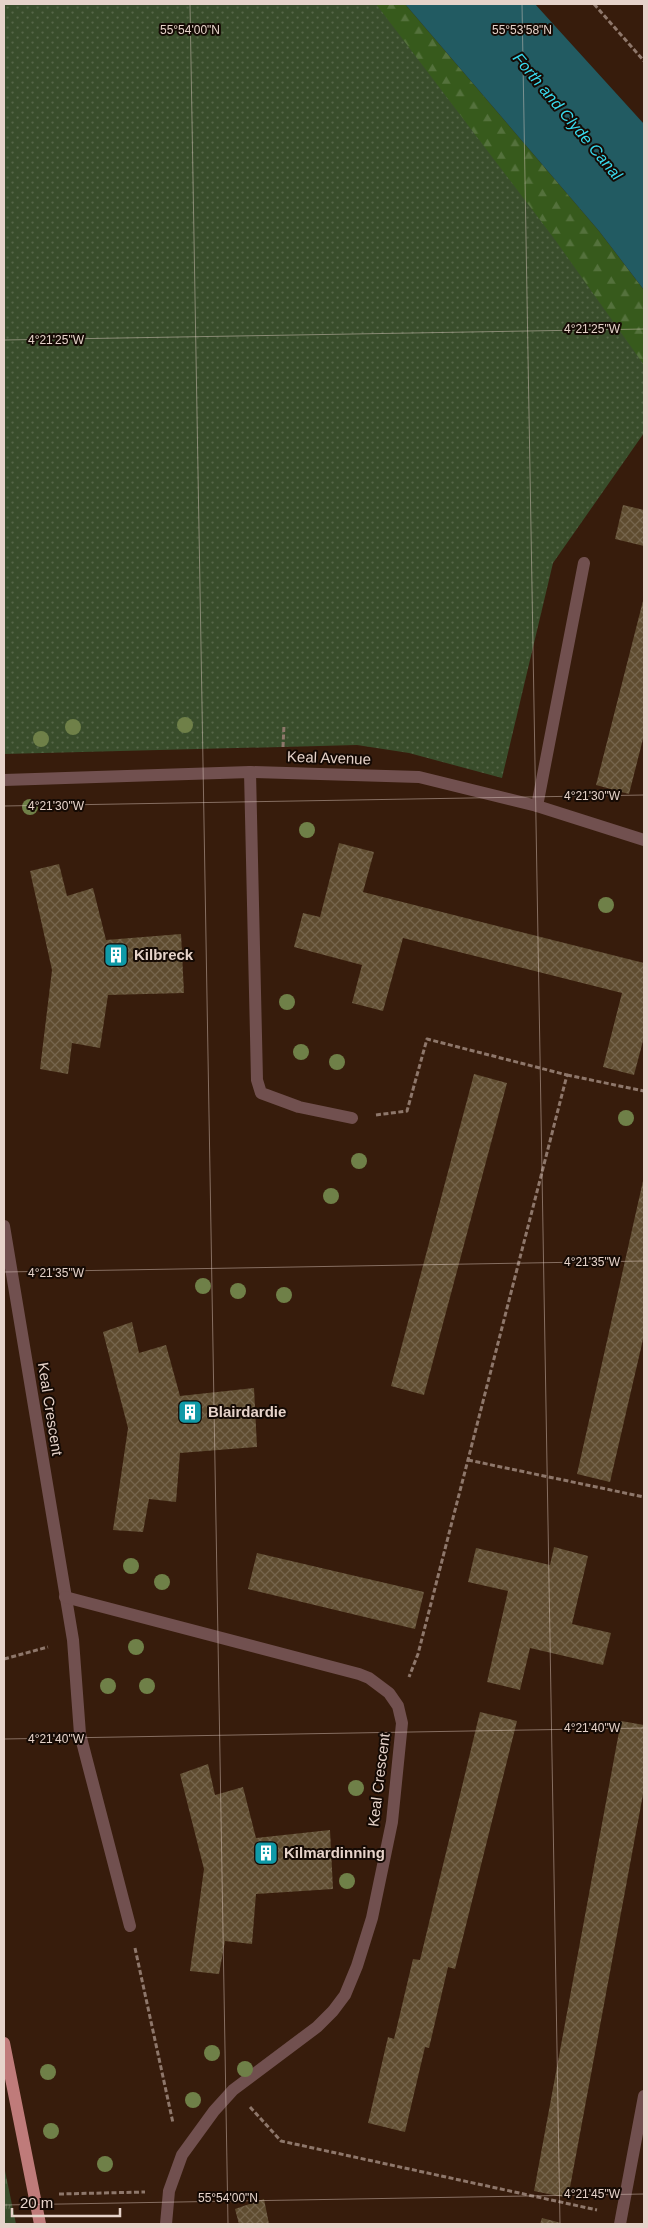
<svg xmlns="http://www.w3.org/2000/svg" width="648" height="2228" viewBox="0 0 648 2228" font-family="Arial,sans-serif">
	<defs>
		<pattern id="grass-tufts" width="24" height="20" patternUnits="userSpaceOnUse" patternTransform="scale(1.25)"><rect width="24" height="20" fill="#394d2b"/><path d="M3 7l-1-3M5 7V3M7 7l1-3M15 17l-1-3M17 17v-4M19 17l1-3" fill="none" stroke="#566648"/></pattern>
		<pattern id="forest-firs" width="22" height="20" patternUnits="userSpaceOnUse" patternTransform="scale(1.25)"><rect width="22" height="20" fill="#375a1c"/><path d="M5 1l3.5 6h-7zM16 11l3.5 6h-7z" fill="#54713c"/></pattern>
		<pattern id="park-dots" width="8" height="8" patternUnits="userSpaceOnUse" patternTransform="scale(1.25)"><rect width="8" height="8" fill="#394d2b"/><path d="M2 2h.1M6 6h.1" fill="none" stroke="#566648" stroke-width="1.8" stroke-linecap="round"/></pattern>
		<pattern id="building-cross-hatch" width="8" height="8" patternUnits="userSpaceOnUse" patternTransform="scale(1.25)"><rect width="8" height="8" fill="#5f4c30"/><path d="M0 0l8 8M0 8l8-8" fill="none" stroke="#76654d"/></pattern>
	</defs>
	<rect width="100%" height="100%" fill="#371c0c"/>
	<path fill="url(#grass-tufts)" d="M 4,2166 L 16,2224 L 4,2224 Z"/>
	<path fill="url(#forest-firs)" d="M 362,4 L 405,4 L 599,231 L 644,290 L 644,419 Z"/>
	<path fill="url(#park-dots)" d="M 4,4 L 376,4 L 553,237 L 644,365 L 644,433 L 553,563 L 502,778 L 409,753 L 357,745 L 4,754 Z"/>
	<path fill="#225b62" d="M 405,4 L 535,4 L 644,124 L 644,290 L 599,231 Z"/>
	<g fill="url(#building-cross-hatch)">
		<path d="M 623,505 L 644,510 L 644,546 L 615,539 Z"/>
		<path d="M 644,597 L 644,735 L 629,794 L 596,785 Z"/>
		<path d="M 339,843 L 374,852 L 363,892 L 644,963 L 644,1037 L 634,1075 L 603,1067 L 622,993 L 403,938 L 383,1011 L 352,1003 L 362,965 L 294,947 L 303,913 L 320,917 Z"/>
		<path d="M 59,864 L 67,896 L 93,888 L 106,940 L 181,934 L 184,993 L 108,995 L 100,1048 L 72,1043 L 68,1074 L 40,1069 L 52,970 L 30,871 Z"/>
		<path d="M 474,1074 L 507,1083 L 424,1395 L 391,1386 Z"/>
		<path d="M 643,1181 L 644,1335 L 610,1482 L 577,1474 Z"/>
		<path d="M 132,1322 L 139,1353 L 166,1345 L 180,1396 L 254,1388 L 257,1447 L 180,1453 L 176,1502 L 149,1499 L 143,1532 L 113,1530 L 128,1428 L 103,1332 Z"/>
		<path d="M 554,1547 L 588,1556 L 572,1624 L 611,1633 L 603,1665 L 530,1648 L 520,1690 L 487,1682 L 508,1591 L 468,1582 L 476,1548 L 550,1565 Z"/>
		<path d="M 257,1553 L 424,1592 L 415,1629 L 248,1589 Z"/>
		<path d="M 480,1712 L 517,1721 L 455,1969 L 448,1967 L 429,2048 L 425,2047 L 405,2132 L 368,2123 L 388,2037 L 394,2039 L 413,1959 L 420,1960 Z"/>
		<path d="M 621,1721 L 644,1725 L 644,1789 L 568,2198 L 534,2191 Z"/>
		<path d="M 208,1764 L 215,1795 L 243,1787 L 256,1838 L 330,1830 L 333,1889 L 256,1894 L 252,1944 L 225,1941 L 219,1974 L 190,1971 L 204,1869 L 180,1774 Z"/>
		<path d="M 264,2199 L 269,2224 L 239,2224 L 235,2209 Z"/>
		<path d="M 542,2218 L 565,2224 L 540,2224 Z"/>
	</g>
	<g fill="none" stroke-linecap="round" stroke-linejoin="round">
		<g stroke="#8e776b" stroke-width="3" stroke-dasharray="5 2.5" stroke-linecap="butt">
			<path d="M 594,4 L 644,61"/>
			<path d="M 283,747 L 284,725"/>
			<path d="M 567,1075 L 644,1091"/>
			<path d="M 376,1115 L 407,1111 L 427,1039 L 567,1075 L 418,1654 L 409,1677"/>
			<path d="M 468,1460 L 644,1497"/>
			<path d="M 4,1659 L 48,1647"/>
			<path d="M 135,1948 L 173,2123"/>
			<path d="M 250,2107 L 281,2141 L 597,2210"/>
			<path d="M 59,2194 L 145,2192"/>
		</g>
		<path stroke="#71504f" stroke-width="12" d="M 537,806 L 584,563"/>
		<g stroke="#71504f" stroke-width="12">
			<path d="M 250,772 L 257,1080 L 261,1093 L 299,1107 L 352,1118"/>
			<path d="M 4,780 L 250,772 L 419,777 L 537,806 L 644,840"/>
			<path d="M 4,1226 L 73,1640 L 80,1734 L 130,1926"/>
			<path d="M 65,1597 L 359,1674 L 369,1678 L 389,1693 L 398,1706 L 402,1723 L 392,1822 L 372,1918 L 357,1966 L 345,1995 L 333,2011 L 317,2027 L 233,2090 L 214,2111 L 182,2155 L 169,2191 L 166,2224"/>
			<path d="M 620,2224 L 644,2096"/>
		</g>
		<path stroke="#bf7b7a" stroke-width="12" d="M 4,2043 L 40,2224"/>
	</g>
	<g fill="#6f8048">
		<circle cx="185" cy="725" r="8"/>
		<circle cx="73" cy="727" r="8"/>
		<circle cx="41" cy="739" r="8"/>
		<circle cx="30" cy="807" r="8"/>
		<circle cx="307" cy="830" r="8"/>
		<circle cx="606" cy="905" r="8"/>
		<circle cx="287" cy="1002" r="8"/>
		<circle cx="301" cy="1052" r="8"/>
		<circle cx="337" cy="1062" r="8"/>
		<circle cx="626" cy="1118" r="8"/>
		<circle cx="359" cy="1161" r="8"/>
		<circle cx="331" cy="1196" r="8"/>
		<circle cx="203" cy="1286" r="8"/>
		<circle cx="238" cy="1291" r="8"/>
		<circle cx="284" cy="1295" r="8"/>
		<circle cx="131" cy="1566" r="8"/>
		<circle cx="162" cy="1582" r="8"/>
		<circle cx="136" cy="1647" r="8"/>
		<circle cx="108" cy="1686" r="8"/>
		<circle cx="147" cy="1686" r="8"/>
		<circle cx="356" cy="1788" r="8"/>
		<circle cx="347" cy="1881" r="8"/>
		<circle cx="212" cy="2053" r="8"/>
		<circle cx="245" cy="2069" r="8"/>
		<circle cx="48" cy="2072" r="8"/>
		<circle cx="193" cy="2100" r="8"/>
		<circle cx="51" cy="2131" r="8"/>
		<circle cx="105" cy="2164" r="8"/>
	</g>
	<path fill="none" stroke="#e6d3ca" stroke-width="1" stroke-opacity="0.45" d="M 190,4 L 228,2224M 522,4 L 560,2224M 4,340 L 644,329M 4,806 L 644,795M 4,1272 L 644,1261M 4,1739 L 644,1728M 4,2205 L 644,2194"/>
	<defs>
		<g id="building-square" transform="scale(1.25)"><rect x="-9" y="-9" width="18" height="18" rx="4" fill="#0f9aa8" stroke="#150a04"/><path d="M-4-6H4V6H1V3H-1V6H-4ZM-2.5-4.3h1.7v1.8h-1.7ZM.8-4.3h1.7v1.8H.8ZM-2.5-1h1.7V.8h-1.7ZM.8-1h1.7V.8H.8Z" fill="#fff"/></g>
	</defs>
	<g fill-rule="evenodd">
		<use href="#building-square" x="116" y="955"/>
		<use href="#building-square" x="190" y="1412"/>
		<use href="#building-square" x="266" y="1853"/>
	</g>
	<g text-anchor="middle" stroke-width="4" stroke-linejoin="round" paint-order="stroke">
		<g font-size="15" fill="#e6d3ca" stroke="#150a04">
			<text transform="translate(329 758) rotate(2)" y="5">Keal Avenue</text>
			<text transform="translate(50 1409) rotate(81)" y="5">Keal Crescent</text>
			<text transform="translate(379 1780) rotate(-83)" y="5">Keal Crescent</text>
		</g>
		<g font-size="15" font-weight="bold" fill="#e6d3ca" stroke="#150a04" text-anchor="start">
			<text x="134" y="960">Kilbreck</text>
			<text x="208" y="1417">Blairdardie</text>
			<text x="284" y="1858">Kilmardinning</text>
		</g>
		<g font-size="16" font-style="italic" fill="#38daee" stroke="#150a04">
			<text transform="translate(568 116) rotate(50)" y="6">Forth and Clyde Canal</text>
		</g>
	</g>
	<g font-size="12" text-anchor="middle" fill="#e6d3ca" stroke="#150a04" stroke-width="4" stroke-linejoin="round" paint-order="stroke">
		<text x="190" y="34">55°54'00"N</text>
		<text x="522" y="34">55°53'58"N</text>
		<text x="592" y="333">4°21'25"W</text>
		<text x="56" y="344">4°21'25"W</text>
		<text x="592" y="800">4°21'30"W</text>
		<text x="56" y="810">4°21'30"W</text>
		<text x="592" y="1266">4°21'35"W</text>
		<text x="56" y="1277">4°21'35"W</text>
		<text x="592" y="1732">4°21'40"W</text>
		<text x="56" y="1743">4°21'40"W</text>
		<text x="592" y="2198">4°21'45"W</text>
		<text x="228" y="2202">55°54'00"N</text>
	</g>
	<rect width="648" height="2228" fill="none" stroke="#e6d3ca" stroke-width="10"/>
	<path d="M12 2208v8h108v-8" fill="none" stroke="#e6d3ca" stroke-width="2.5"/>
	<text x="20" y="2208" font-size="15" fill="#e6d3ca" stroke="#150a04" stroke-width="4" paint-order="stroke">20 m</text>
</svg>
